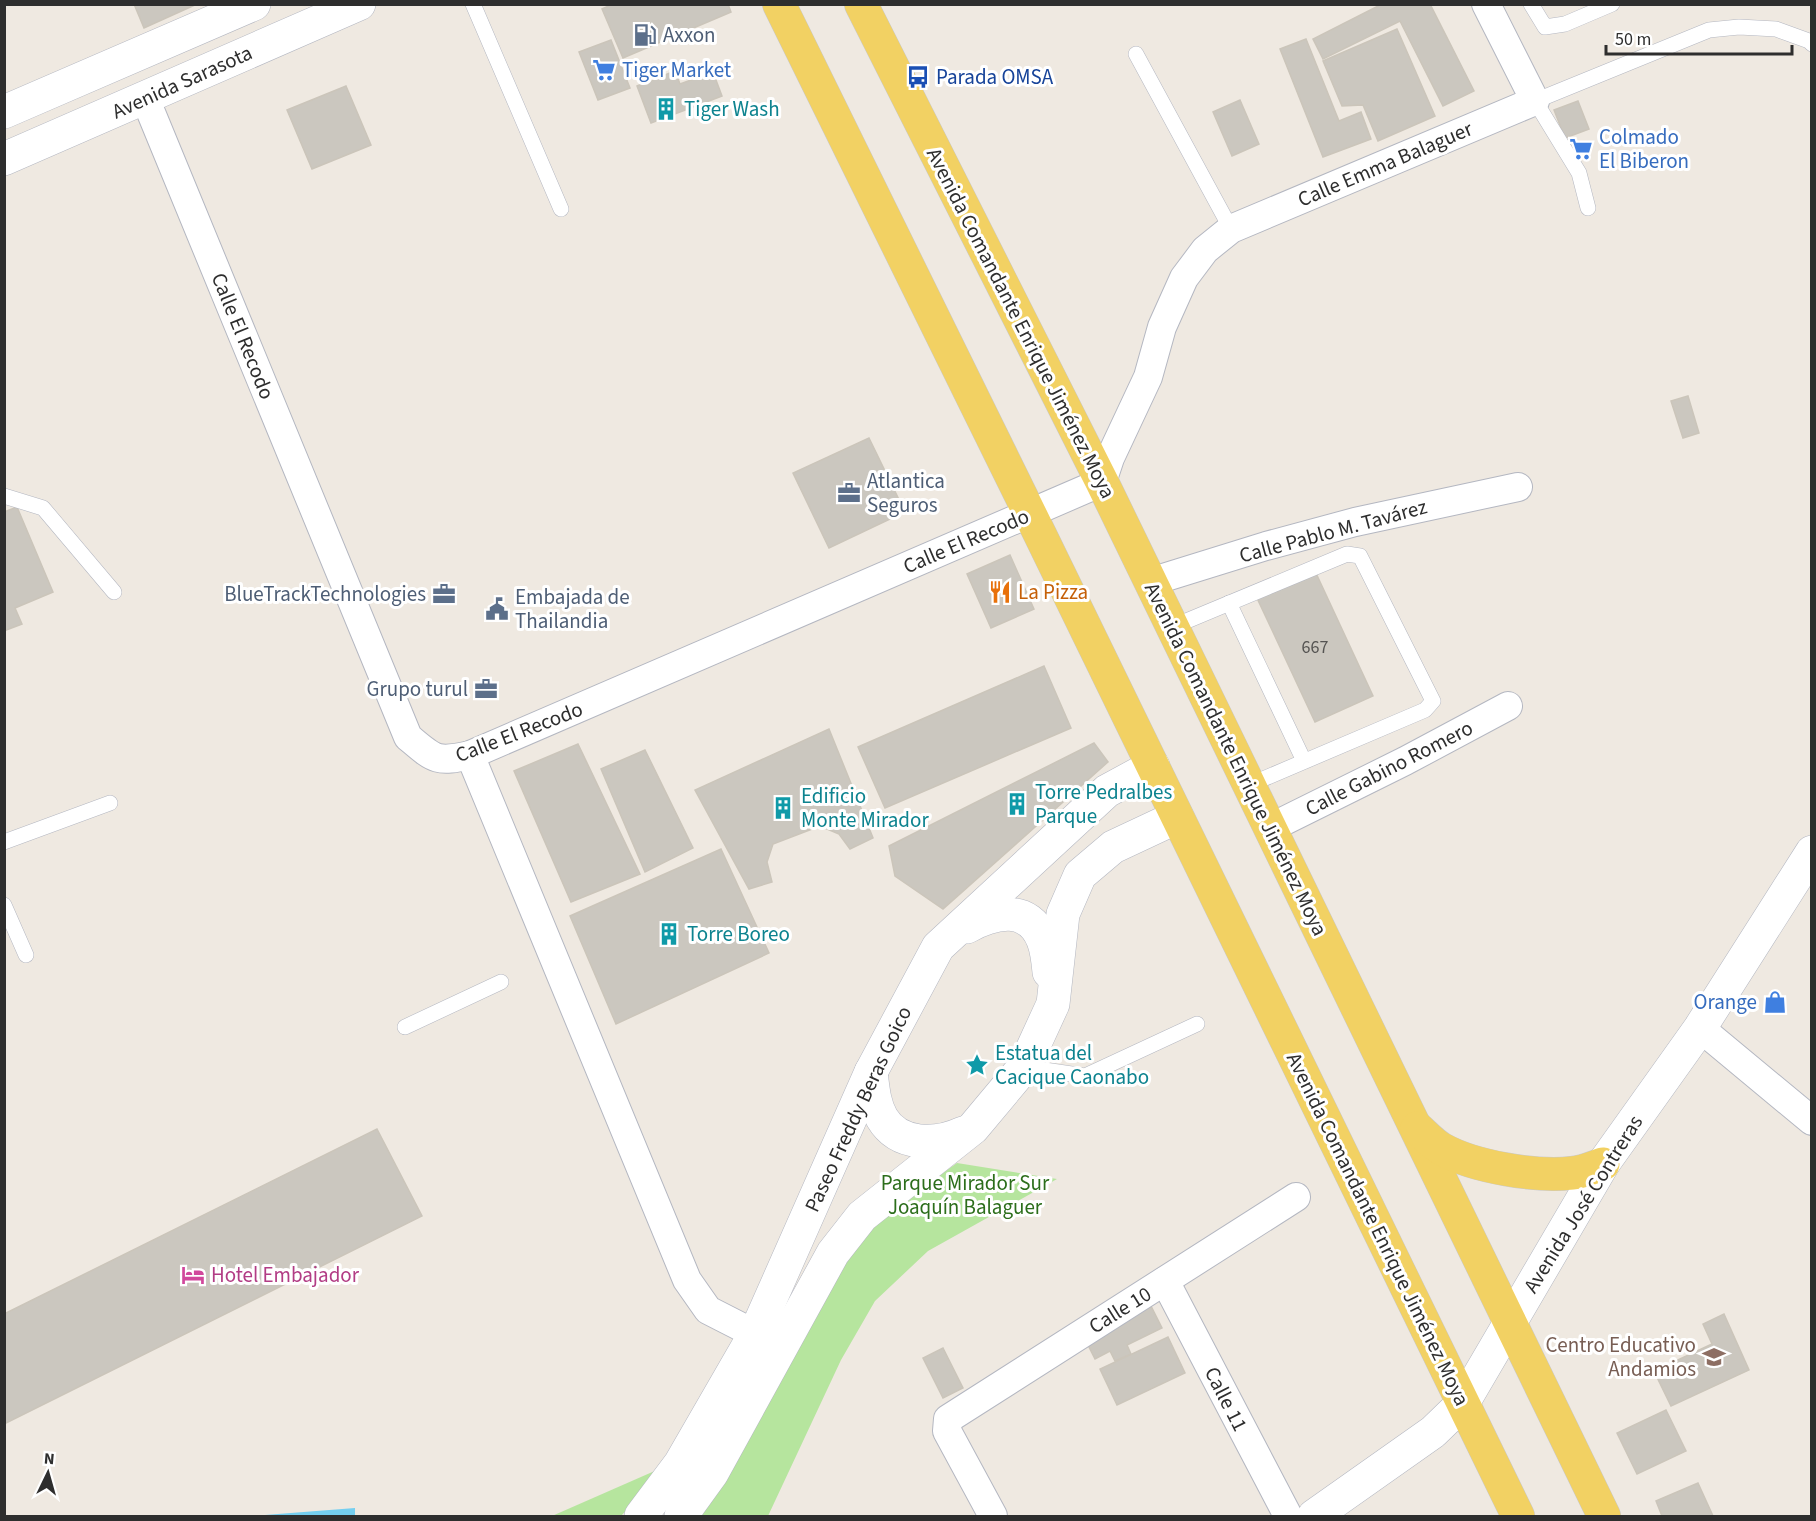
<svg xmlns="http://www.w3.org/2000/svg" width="1816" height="1521" viewBox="0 0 1816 1521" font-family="'Source Sans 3',sans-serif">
	<rect width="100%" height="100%" fill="#efe9e1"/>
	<g fill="#b6e59e">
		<path d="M 957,1163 L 1057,1179 L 928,1251 L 875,1301 L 841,1360 L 768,1516 L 693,1516 L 840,1270 L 876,1220 Z"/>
		<path d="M 666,1466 L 621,1516 L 552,1516 Z"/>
	</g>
	<path fill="#75cff0" d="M 355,1508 L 355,1516 L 265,1516 L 265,1515 Z"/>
	<g fill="#cbc7bf" stroke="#cbc5ba" stroke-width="1.5">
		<path d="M 134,4 L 197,4 L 144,28 Z"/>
		<path d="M 613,4 L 728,4 L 731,12 L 623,58 L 602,9 Z"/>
		<path d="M 1382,4 L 1430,4 L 1474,91 L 1443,106 L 1400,21 L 1323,59 L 1313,39 Z"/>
		<path d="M 1397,29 L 1435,116 L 1378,141 L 1363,105 L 1342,106 L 1323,61 Z"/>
		<path d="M 1306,39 L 1339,121 L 1361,112 L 1371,139 L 1323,157 L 1280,49 Z"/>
		<path d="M 611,40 L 630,88 L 598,100 L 579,52 Z"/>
		<path d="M 675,71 L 680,84 L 713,72 L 722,96 L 651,123 L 637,86 Z"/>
		<path d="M 346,86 L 371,145 L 312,169 L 287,110 Z"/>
		<path d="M 1240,100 L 1259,144 L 1232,156 L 1213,112 Z"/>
		<path d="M 1578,101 L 1589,129 L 1565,138 L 1554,110 Z"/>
		<path d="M 1688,396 L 1699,433 L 1683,438 L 1671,401 Z"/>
		<path d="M 869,438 L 905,512 L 829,548 L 793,473 Z"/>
		<path d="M 17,507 L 53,592 L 15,608 L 22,624 L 4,631 L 4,512 Z"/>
		<path d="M 1010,555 L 1034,609 L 991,628 L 967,574 Z"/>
		<path d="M 1315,571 L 1373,696 L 1315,722 L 1257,598 Z"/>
		<path d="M 1044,666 L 1071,728 L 885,808 L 858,747 Z"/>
		<path d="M 829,729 L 873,838 L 850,849 L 839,834 L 820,826 L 773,844 L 767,862 L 772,882 L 749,889 L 695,790 Z"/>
		<path d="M 1094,743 L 1108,762 L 943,909 L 895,876 L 889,846 Z"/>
		<path d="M 578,744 L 640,874 L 571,902 L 514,771 Z"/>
		<path d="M 645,750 L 693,848 L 645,872 L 601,769 Z"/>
		<path d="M 721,849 L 769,953 L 616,1024 L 570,916 Z"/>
		<path d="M 377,1129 L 422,1216 L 4,1424 L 4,1314 Z"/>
		<path d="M 1150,1304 L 1162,1328 L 1127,1345 L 1131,1354 L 1115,1361 L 1110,1351 L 1095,1359 L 1083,1335 Z"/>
		<path d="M 1724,1314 L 1749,1370 L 1671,1406 L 1654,1371 L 1712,1344 L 1703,1324 Z"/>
		<path d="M 1168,1337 L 1185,1373 L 1117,1405 L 1100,1369 Z"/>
		<path d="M 943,1348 L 963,1388 L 943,1398 L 923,1358 Z"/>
		<path d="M 1666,1410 L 1686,1451 L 1637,1474 L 1617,1433 Z"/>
		<path d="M 1698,1483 L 1713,1516 L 1662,1516 L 1656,1501 Z"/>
	</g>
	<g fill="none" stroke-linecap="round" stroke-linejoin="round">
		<g stroke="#b4b7c1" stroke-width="16">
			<g id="service">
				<path d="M 473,4 L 561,209"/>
				<path d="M 1531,4 L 1545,27 L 1565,24 L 1612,4"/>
				<path d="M 1136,54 L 1231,229"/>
				<path d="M 1588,208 L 1579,173 L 1535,101 L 1709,30 L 1739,27 L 1776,29 L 1809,41 L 1812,44"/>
				<path d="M 4,496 L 43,508 L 114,592"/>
				<path d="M 1229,603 L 1304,761"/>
				<path d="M 1172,627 L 1347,554 L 1360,556 L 1433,701 L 1425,710 L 1249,785"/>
				<path d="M 4,842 L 110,803"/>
				<path d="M 4,905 L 26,955"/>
				<path d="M 405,1027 L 501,982"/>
				<path d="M 1024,1067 L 1085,1076 L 1197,1024"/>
			</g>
		</g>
		<g stroke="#b4b7c1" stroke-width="30">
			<g id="minor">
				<path d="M 145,98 L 408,737 C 434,759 436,763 470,755 L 1102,482 L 1110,458 L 1148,377 L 1162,327 L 1184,278 L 1205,250 L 1231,229 L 1535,101 L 1486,4"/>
				<path d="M 1150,582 L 1266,546 L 1355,522 L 1518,487"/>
				<path d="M 470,755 L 687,1280 L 708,1310 L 755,1334"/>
				<path d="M 1270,828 L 1405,761 L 1508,706"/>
				<path d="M 1700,1028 L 1812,1121"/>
				<path d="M 1165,1281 L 1288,1516"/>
				<path d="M 993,1516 L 947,1431 L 948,1419 L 1296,1197"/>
			</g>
		</g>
		<g stroke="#b4b7c1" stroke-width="34">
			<g id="tertiary">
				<path d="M 967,927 C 994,912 1029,904 1043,940 C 1047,950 1048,961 1049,972"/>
				<path d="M 871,1072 C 873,1088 874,1104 882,1118 C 899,1147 937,1145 963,1133"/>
				<path d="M 641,1516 L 680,1464 L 755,1334 L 871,1072 L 938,947 L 1107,791 L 1153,766"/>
				<path d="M 681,1516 L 712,1473 L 833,1253 L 862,1216 L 973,1128 L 1024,1067 L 1053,1004 L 1063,914 L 1080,875 L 1113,847 L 1177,817"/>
			</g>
		</g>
		<g stroke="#b4b7c1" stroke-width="34">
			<g id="secondary">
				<path d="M 4,112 L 254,4"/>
				<path d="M 4,159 L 359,4"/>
				<path d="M 1314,1516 L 1433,1432 L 1463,1403 L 1603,1164 L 1700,1028 L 1812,852"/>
			</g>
		</g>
		<g stroke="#c9c9c9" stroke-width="34">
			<g id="primary">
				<path d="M 779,4 L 1030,514 L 1518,1516"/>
				<path d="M 861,4 L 1102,482 L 1604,1516"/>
				<path d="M 1417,1128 C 1425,1135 1433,1144 1442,1149 C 1474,1167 1536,1177 1572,1173 C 1583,1172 1594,1167 1603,1164"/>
			</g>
		</g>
		<use href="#service" stroke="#fff" stroke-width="15"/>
		<use href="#minor" stroke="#fff" stroke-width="28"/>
		<use href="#tertiary" stroke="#fff" stroke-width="33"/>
		<use href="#secondary" stroke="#fff" stroke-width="33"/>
		<use href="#primary" stroke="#f2d163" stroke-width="33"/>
	</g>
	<defs>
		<g id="fuel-bare" transform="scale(1.8)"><path d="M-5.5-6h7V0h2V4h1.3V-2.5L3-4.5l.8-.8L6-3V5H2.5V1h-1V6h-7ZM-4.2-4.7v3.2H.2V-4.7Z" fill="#5c6f8a" stroke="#fff" stroke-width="2.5" paint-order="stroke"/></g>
		<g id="supermarket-bare" transform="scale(1.8)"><path d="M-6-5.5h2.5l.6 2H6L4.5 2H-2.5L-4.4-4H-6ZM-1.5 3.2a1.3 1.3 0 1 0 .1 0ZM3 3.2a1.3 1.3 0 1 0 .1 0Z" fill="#3f7fe0" stroke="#fff" stroke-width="2.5" paint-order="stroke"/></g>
		<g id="bus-bare" transform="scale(1.8)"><path d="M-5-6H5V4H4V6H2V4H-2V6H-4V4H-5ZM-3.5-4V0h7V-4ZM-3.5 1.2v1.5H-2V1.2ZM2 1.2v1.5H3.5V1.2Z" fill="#1a4fb4" stroke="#fff" stroke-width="2.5" paint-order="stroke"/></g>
		<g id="building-bare" transform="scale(1.8)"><path d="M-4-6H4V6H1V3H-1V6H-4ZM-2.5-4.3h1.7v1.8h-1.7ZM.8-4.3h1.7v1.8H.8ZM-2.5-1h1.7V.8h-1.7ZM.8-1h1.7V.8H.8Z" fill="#0f9aa8" stroke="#fff" stroke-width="2.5" paint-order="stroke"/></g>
		<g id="office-bare" transform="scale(1.8)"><path d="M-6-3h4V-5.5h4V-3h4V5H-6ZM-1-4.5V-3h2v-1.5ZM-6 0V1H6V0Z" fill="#5c6f8a" stroke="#fff" stroke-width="2.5" paint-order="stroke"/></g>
		<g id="restaurant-bare" transform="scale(1.8)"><path d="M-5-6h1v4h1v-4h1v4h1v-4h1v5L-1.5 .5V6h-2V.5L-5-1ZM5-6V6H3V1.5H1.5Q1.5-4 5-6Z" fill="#e8710a" stroke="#fff" stroke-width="2.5" paint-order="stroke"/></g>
		<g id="civic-bare" transform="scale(1.8)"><path d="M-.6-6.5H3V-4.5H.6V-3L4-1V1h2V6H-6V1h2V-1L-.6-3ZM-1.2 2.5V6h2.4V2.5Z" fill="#5c6f8a" stroke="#fff" stroke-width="2.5" paint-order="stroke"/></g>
		<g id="shop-bare" transform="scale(1.8)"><path d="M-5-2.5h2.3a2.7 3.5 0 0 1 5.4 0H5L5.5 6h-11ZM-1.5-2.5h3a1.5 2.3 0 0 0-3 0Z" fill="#3f7fe0" stroke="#fff" stroke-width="2.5" paint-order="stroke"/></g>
		<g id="sight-bare" transform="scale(1.8)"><path d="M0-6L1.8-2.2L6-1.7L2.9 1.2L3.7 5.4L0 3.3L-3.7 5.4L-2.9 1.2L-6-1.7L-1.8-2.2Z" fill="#0f9aa8" stroke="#fff" stroke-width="2.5" paint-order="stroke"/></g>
		<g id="hotel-bare" transform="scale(1.8)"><path d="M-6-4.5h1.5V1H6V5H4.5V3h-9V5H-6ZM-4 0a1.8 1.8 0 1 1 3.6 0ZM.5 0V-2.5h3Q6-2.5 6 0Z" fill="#d1479c" stroke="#fff" stroke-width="2.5" paint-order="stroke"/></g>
		<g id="school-bare" transform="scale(1.8)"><path d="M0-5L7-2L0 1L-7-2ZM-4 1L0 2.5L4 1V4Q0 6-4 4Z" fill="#8d6e63" stroke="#fff" stroke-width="2.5" paint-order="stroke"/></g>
	</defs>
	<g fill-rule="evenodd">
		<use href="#fuel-bare" x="645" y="35"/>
		<use href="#supermarket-bare" x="604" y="70"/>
		<use href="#bus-bare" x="918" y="77"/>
		<use href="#building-bare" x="666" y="109"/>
		<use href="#supermarket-bare" x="1581" y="149"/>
		<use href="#office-bare" x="849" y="493"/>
		<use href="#restaurant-bare" x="1000" y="592"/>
		<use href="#office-bare" x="444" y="594"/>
		<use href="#civic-bare" x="497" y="609"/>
		<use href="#office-bare" x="486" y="689"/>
		<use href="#building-bare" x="1017" y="804"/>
		<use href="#building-bare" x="783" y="808"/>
		<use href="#building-bare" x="669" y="934"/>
		<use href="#shop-bare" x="1775" y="1002"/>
		<use href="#sight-bare" x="977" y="1065"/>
		<use href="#hotel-bare" x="193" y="1275"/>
		<use href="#school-bare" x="1714" y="1357"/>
	</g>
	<g text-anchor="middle" stroke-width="6" stroke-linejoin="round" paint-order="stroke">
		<g font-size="18" fill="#555452">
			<text x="1315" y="653">667</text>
		</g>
		<g font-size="21" fill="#4e5e75" stroke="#fff" text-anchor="start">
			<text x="663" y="42">Axxon</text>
			<text x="867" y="488">Atlantica<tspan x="867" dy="24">Seguros</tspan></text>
			<text x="426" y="601" text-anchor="end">BlueTrackTechnologies</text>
			<text x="515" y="604">Embajada de<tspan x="515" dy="24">Thailandia</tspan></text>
			<text x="468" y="696" text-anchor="end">Grupo turul</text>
		</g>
		<g font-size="21" fill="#366cbe" stroke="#fff" text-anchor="start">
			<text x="622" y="77">Tiger Market</text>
			<text x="1599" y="144">Colmado<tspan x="1599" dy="24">El Biberon</tspan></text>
			<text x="1757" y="1009" text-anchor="end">Orange</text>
		</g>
		<g font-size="21" fill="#164399" stroke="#fff" text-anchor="start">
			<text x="936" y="84">Parada OMSA</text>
		</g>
		<g font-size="21" fill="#2e2e2e" stroke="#fff">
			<text transform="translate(182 82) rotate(-24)" y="7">Avenida Sarasota</text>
			<text transform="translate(1385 164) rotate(-23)" y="7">Calle Emma Balaguer</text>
			<text transform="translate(1021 323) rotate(63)" y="7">Avenida Comandante Enrique Jiménez Moya</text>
			<text transform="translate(243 336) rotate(68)" y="7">Calle El Recodo</text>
			<text transform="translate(1333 531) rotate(-15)" y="7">Calle Pablo M. Tavárez</text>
			<text transform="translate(966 541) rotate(-23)" y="7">Calle El Recodo</text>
			<text transform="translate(519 732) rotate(-21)" y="7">Calle El Recodo</text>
			<text transform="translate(1236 759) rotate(64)" y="7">Avenida Comandante Enrique Jiménez Moya</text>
			<text transform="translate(1389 768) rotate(-27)" y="7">Calle Gabino Romero</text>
			<text transform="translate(858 1109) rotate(-65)" y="7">Paseo Freddy Beras Goico</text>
			<text transform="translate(1583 1204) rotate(-58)" y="7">Avenida José Contreras</text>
			<text transform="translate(1378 1229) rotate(64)" y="7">Avenida Comandante Enrique Jiménez Moya</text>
			<text transform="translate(1120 1310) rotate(-32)" y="7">Calle 10</text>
			<text transform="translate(1226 1399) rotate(63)" y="7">Calle 11</text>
		</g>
		<g font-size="21" fill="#0d838f" stroke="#fff" text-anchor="start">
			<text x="684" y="116">Tiger Wash</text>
			<text x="1035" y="799">Torre Pedralbes<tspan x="1035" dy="24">Parque</tspan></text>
			<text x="801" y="803">Edificio<tspan x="801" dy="24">Monte Mirador</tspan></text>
			<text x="687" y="941">Torre Boreo</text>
			<text x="995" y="1060">Estatua del<tspan x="995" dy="24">Cacique Caonabo</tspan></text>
		</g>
		<g font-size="21" fill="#c56008" stroke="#fff" text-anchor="start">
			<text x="1018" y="599">La Pizza</text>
		</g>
		<g font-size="21" fill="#2c6e1b" stroke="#fff">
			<text x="965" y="1190">Parque Mirador Sur<tspan x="965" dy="24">Joaquín Balaguer</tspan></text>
		</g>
		<g font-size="21" fill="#b23c85" stroke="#fff" text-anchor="start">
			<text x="211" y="1282">Hotel Embajador</text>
		</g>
		<g font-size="21" fill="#785e54" stroke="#fff" text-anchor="end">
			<text x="1696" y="1352">Centro Educativo<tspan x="1696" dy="24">Andamios</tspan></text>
		</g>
	</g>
	<rect width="1816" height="1521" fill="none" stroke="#2e2e2e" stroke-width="12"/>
	<g transform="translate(48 1473) rotate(5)" stroke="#ffffff" stroke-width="4.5" paint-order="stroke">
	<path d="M0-4.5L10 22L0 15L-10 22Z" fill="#2e2e2e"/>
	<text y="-9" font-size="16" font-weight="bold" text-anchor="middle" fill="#2e2e2e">N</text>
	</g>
	<path d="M1606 45v9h186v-9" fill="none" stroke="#2e2e2e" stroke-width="3"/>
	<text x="1615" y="45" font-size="18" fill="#2e2e2e" stroke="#ffffff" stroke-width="4.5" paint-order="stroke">50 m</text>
</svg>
